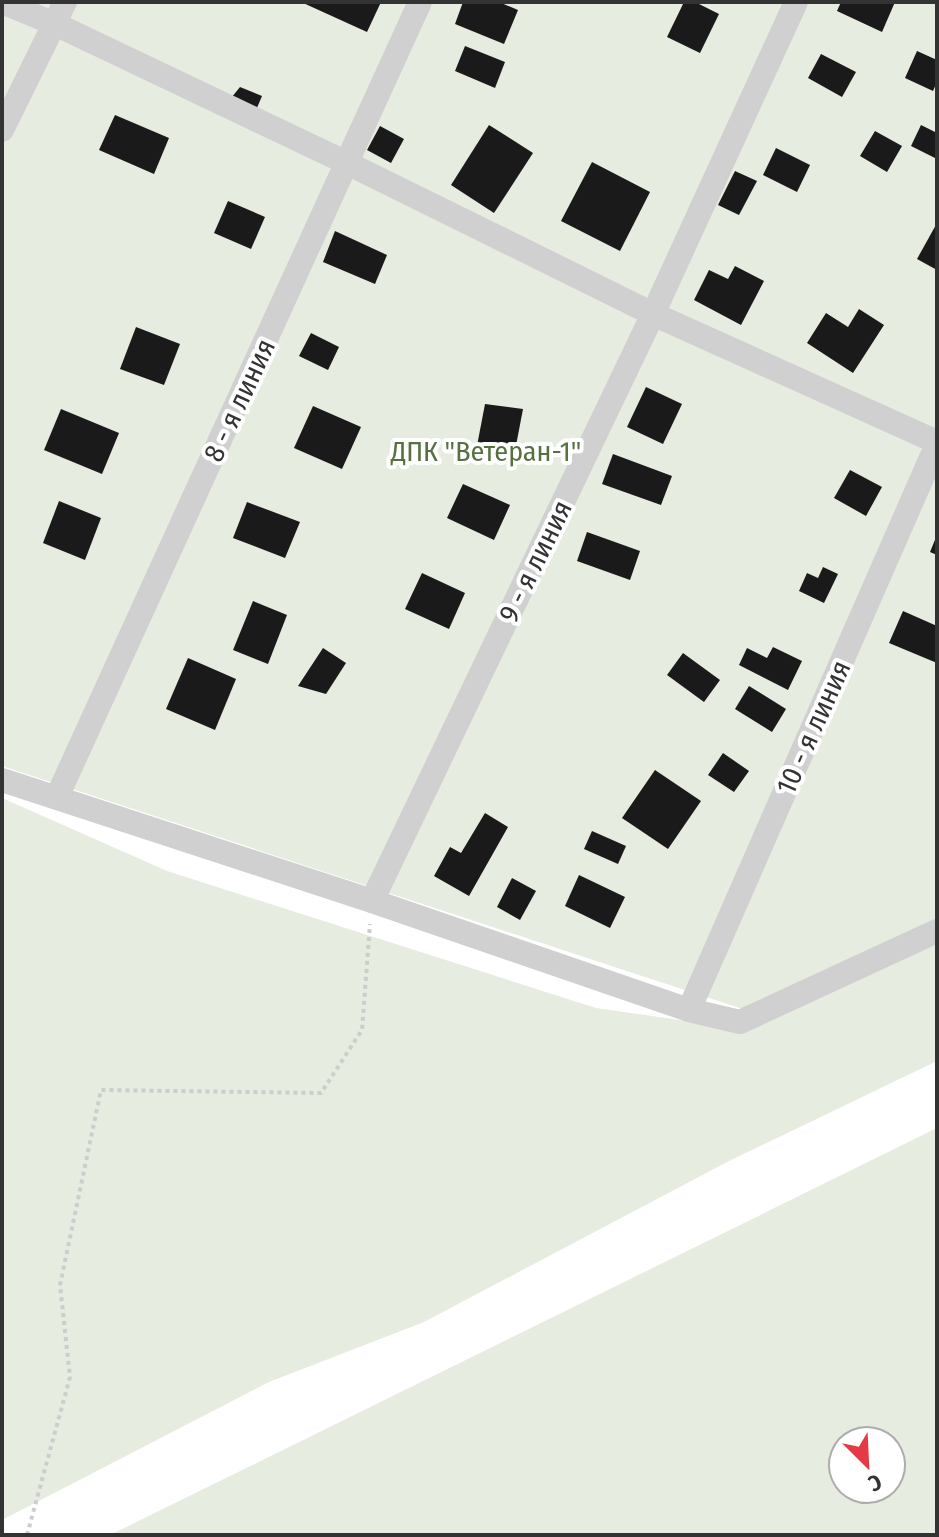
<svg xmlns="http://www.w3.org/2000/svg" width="939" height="1537" viewBox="0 0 939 1537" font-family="'Fira Sans Condensed',sans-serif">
	<rect width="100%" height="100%" fill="#fff"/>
	<g fill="#e6ecdf" fill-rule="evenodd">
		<path d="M 2,2 L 937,2 L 937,1061 L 729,1161 L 424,1322 L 269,1382 L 2,1520 L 2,798 L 167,871 L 596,1008 L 743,1029 L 770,1018 L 2,766 Z"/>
		<path d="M 937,1128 L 937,1535 L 110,1535 ZM 843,1441 L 891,1441 L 891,1489 L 843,1489 Z"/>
	</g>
	<g fill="#1a1a1a">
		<path d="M 301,2 L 381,2 L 367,32 Z"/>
		<path d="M 463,2 L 499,2 L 518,10 L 504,44 L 455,24 Z"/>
		<path d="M 684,2 L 695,2 L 719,14 L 700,53 L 667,37 Z"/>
		<path d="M 841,2 L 895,2 L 882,32 L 837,11 Z"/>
		<path d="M 465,46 L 505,62 L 495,88 L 455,71 Z"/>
		<path d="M 917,51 L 937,60 L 937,82 L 933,91 L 905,78 Z"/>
		<path d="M 821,54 L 856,72 L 842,97 L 808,78 Z"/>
		<path d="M 240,87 L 262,96 L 254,115 L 227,103 Z"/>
		<path d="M 115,115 L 169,138 L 154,174 L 99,150 Z"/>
		<path d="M 489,125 L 533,153 L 494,213 L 451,185 Z"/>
		<path d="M 921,125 L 937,133 L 937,159 L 911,146 Z"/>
		<path d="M 380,126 L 404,139 L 391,163 L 367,150 Z"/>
		<path d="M 875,131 L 902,146 L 887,172 L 860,156 Z"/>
		<path d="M 776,148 L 810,165 L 797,192 L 763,175 Z"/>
		<path d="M 592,162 L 650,192 L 620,251 L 561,221 Z"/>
		<path d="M 735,171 L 757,181 L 739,215 L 718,205 Z"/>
		<path d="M 228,201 L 265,217 L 251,249 L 214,233 Z"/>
		<path d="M 937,223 L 937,270 L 917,259 Z"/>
		<path d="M 335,231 L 387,255 L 375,284 L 323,262 Z"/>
		<path d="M 735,266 L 764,281 L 741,325 L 694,300 L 709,270 L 728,279 Z"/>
		<path d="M 859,309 L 884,325 L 853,373 L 807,343 L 826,313 L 848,327 Z"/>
		<path d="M 136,327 L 180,344 L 164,385 L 120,369 Z"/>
		<path d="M 311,333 L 339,347 L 328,370 L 299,356 Z"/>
		<path d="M 646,387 L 682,404 L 663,444 L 627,427 Z"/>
		<path d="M 485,404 L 523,409 L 514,456 L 476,451 Z"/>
		<path d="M 313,406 L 361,427 L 342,469 L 294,448 Z"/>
		<path d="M 61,409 L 119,433 L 102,474 L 44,450 Z"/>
		<path d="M 613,454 L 672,476 L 661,505 L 602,484 Z"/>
		<path d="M 850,470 L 882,487 L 866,516 L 834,498 Z"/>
		<path d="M 463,484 L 510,505 L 494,540 L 447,518 Z"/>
		<path d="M 59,501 L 101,518 L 85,560 L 43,543 Z"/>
		<path d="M 247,502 L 300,522 L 285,558 L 233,538 Z"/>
		<path d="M 587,532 L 640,551 L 630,580 L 577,561 Z"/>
		<path d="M 937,535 L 937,555 L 930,552 Z"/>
		<path d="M 823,567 L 838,574 L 824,603 L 799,591 L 807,573 L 818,578 Z"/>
		<path d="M 422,573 L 465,593 L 449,629 L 405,609 Z"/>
		<path d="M 253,601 L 287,615 L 268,664 L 233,650 Z"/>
		<path d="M 903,611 L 937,626 L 937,663 L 889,643 Z"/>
		<path d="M 773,647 L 802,661 L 788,690 L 739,665 L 747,648 L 767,658 Z"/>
		<path d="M 323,648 L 346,663 L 326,694 L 298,686 Z"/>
		<path d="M 683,653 L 720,680 L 704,702 L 667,675 Z"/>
		<path d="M 188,658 L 236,679 L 215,730 L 166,709 Z"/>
		<path d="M 749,686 L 786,709 L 772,732 L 735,709 Z"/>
		<path d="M 723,753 L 749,771 L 734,792 L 708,775 Z"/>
		<path d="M 655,770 L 701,801 L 668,849 L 622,818 Z"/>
		<path d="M 485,813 L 508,827 L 469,896 L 434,876 L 450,847 L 461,853 Z"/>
		<path d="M 592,831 L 626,846 L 618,864 L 584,849 Z"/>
		<path d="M 579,875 L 625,897 L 610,928 L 565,906 Z"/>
		<path d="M 512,878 L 536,891 L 520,920 L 497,907 Z"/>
	</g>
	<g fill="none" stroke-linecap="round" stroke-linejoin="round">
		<path stroke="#cdcdcd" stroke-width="4" stroke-dasharray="4 4" stroke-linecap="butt" d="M 27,1535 L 70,1377 L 60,1285 L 101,1090 L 321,1093 L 362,1030 L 370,924"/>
		<g stroke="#d0d0d0" stroke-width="24">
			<path d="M 2,2 L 55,24 L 347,163 L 653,314 L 937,442"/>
			<path d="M 2,130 L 65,2"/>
			<path d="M 2,780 L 372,901 L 689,1010 L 740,1022 L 937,931"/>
			<path d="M 57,797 L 420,2"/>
			<path d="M 372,901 L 653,314 L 796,2"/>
			<path d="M 689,1010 L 937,444"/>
		</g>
	</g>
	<g text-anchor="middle" stroke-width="8" stroke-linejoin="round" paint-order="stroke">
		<g font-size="28" fill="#333" stroke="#fff">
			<text transform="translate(239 400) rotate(-65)" y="10">8 - я линия</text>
			<text transform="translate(535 561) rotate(-64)" y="10">9 - я линия</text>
			<text transform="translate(813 727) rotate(-66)" y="10">10 - я линия</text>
		</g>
		<g font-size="28" fill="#56703f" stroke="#fff">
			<text x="486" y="461">ДПК "Ветеран-1"</text>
		</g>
	</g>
	<rect width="939" height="1537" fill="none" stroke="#333333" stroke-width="8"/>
	<g transform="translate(867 1465) rotate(156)"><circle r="38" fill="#ffffff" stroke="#adadad" stroke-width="2"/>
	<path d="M0-6L14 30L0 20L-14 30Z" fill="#e63946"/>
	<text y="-12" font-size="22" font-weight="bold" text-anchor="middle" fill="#333333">С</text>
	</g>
</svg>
